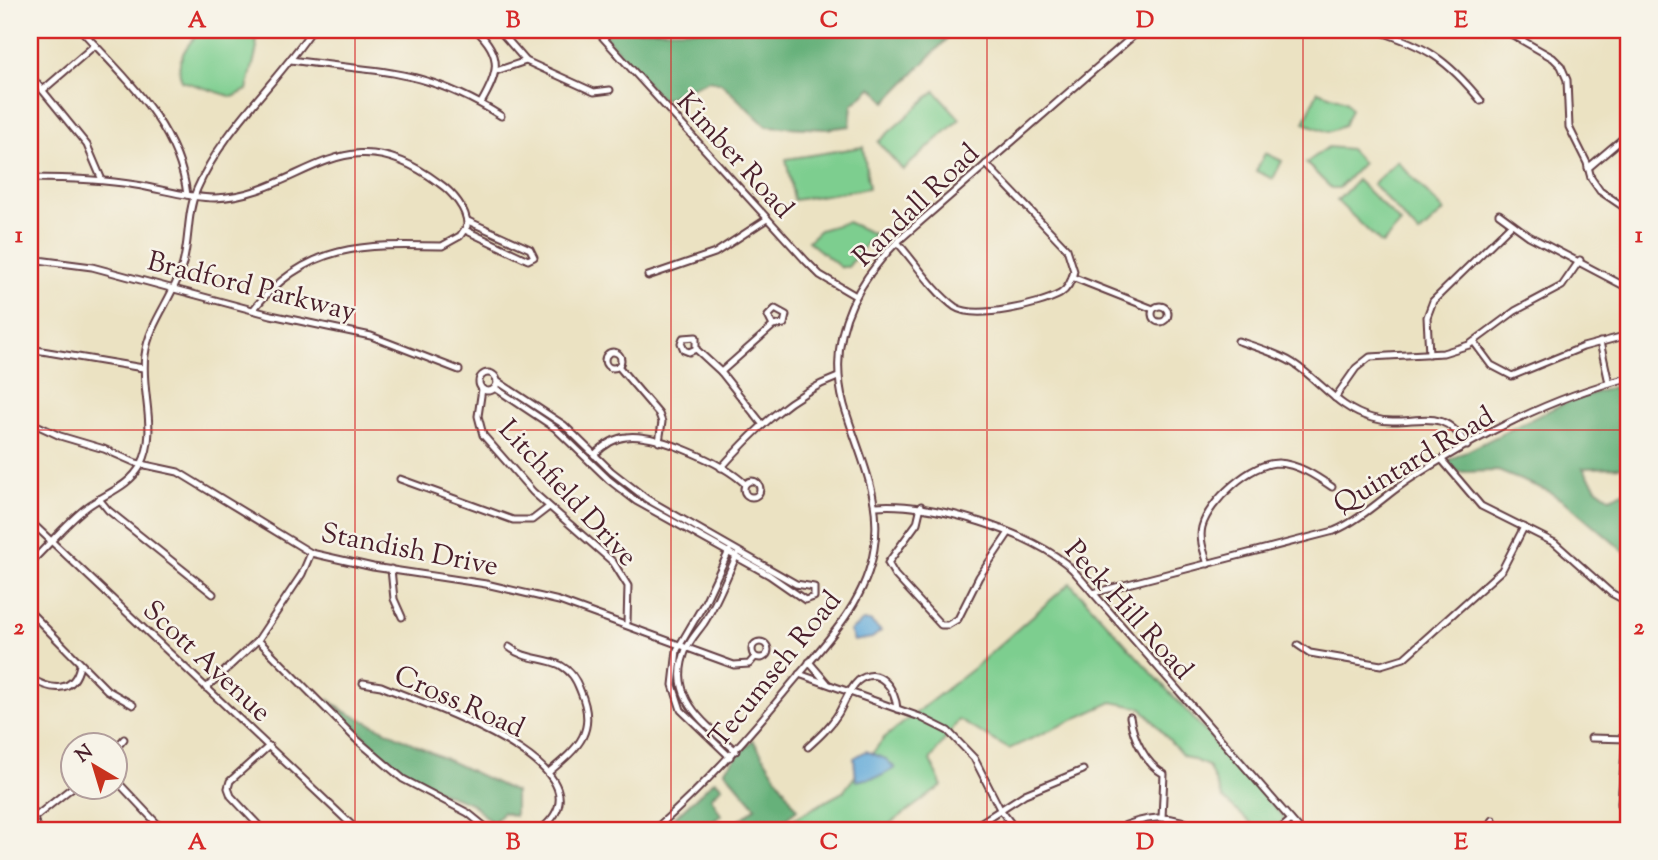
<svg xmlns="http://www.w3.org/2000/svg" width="1658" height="860" viewBox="0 0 1658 860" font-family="'Sorts Mill Goudy',serif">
	<rect width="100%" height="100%" fill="#f7f3e8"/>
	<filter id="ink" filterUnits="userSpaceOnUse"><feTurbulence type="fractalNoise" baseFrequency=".0143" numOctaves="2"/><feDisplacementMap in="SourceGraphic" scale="14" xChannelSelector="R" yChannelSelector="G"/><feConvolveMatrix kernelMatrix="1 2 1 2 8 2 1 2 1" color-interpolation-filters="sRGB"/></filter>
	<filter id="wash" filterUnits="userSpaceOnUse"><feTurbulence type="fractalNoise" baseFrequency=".00686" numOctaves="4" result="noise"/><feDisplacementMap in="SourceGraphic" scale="28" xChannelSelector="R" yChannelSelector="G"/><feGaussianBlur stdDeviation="1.57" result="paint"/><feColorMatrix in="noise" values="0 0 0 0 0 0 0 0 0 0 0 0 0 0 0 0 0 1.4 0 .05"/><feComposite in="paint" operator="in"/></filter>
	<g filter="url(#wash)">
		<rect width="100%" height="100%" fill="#ebe2c2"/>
		<g fill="#7dce8f" stroke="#64765d" stroke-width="2">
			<path d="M 201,30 L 254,31 L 257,48 L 247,90 L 233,97 L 182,81 C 173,61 188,44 201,30 Z"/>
			<path d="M 935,91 L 960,119 L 903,170 L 878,142 Z"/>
			<path d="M 1318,91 L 1346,101 L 1351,109 L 1344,126 L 1328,132 L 1304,123 Z"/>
			<path d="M 863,147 L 869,188 L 794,200 L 786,159 Z"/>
			<path d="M 1328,147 L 1350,149 L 1363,163 L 1339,188 L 1331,188 L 1306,163 Z"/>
			<path d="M 1265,153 L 1282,161 L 1273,179 L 1256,171 Z"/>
			<path d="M 1397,161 L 1444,211 L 1419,234 L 1373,184 Z"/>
			<path d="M 1357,180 L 1401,223 L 1382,244 L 1337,201 Z"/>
			<path d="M 847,222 L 874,234 L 848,267 L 840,267 L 808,241 L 820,230 Z"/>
			<path d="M 1070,583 L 1285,819 L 1272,830 L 1259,830 L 1223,799 L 1208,766 L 1182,755 L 1142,708 L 1112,702 L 1009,749 L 959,720 L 930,760 L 942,786 L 881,830 L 781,830 L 793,819 L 843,792 L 884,738 L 976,666 Z"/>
		</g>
		<g fill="#66b17a" stroke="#586852" stroke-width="2">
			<path d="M 599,30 L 939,30 L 947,39 L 886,102 L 872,87 L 852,105 L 850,126 L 826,129 L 766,126 L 721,83 L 709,80 L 662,100 Z"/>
			<path d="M 1628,382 L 1628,467 L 1583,468 L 1596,488 L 1610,498 L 1628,490 L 1628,555 L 1572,507 L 1548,491 L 1498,471 L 1457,472 L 1447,461 L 1562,404 Z"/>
			<path d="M 328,699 L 344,711 L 515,792 L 515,816 L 503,812 L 493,824 L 471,803 L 430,788 L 381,753 Z"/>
			<path d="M 753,740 L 797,809 L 773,830 L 728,830 L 756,807 L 724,770 Z"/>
			<path d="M 715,780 L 722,787 L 711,797 L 721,815 L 713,822 L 719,830 L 661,830 Z"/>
		</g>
		<g fill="#63aad9" stroke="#566482" stroke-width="2">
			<path d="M 863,621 L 870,621 L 881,631 L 872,638 L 854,641 L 850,631 Z"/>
			<path d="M 866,751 L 886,759 L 895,768 L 881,776 L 856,781 L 854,758 Z"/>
		</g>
	</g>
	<g filter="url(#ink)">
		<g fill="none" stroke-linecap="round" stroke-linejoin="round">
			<g stroke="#623c42" stroke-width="9">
				<g id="minor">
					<path d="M 81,30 C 125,78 179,126 187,195"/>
					<path d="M 476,30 C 504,56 498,74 481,103"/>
					<path d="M 499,30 L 526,61 L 594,92 L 610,90"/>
					<path d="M 596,30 L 806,261 L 820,275 L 854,295"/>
					<path d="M 1375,30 C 1426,46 1447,59 1481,101"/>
					<path d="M 1504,30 L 1553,58 L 1561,66 L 1567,80 L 1569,127 L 1587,163 L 1591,178 L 1600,191 L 1628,210"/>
					<path d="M 291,60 C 377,73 422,66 501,116"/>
					<path d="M 496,71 L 526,61"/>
					<path d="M 30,75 L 87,145 L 102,180"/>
					<path d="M 43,90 L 95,45"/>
					<path d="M 1588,168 L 1628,134"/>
					<path d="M 30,178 C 65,178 101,179 136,185 C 161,189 188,198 215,198 C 303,195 342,110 439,183 C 452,192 468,210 467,226 L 460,236 L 442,246 C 364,244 306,243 253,310"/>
					<path d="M 1499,214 L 1529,236 L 1628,288"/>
					<path d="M 465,230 L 528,260 L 534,257 L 530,249 L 468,221"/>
					<path d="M 897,242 C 915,262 933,291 955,307 C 974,320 1040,305 1060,294 C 1068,289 1072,280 1074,271 L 1067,249 L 986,164"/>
					<path d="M 30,259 L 92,267 L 271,315 L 371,336 L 459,370"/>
					<path d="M 648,276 L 715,253 L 767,219"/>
					<path d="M 1072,277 L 1153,309"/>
					<circle cx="1160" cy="314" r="8"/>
					<path d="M 1238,341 C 1256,347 1277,353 1293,363 C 1321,381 1338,409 1372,418 C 1412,430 1440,400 1467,446"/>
					<path d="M 1474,342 L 1491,365 L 1512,376 L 1583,347 L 1628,335"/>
					<path d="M 1600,342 L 1609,383"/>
					<path d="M 30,349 L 143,368"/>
					<path d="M 696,349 L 689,352 L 684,350 L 681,343 L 683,338 L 696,337 L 696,349 L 721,372 L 763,425"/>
					<circle cx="613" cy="360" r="8"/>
					<path d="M 1429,354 L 1427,317 L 1433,301 L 1511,225"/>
					<path d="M 618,366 L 659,414 L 662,422 L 659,442"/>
					<path d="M 721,372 L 773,326 L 784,324 L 786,315 L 775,309 L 768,316 L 773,326"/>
					<circle cx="488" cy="382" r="9"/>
					<path d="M 495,388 L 555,428 L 609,480 L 636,501 L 769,575 L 805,600 L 814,597 L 814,587 L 796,584 L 647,499 L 611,471 L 564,425 L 497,381"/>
					<path d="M 482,389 L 478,416 L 483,435 L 533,492 L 613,562 L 628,586 L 627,623"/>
					<path d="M 1335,398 L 1356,368 L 1370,357 L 1443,353 L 1469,345 L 1515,311 L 1562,286 L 1580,260"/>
					<path d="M 30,422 L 60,436 L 104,449 L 136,463 L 178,472 L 311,553 L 373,567 L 486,584 L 559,601 L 734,665 L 749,664 L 755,657"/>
					<path d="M 594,455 C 603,446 613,438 626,437 C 656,433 723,463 745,484"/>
					<path d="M 1442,460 L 1481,506 L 1555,543 L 1611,593 L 1628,602"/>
					<path d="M 721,468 C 754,431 791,394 838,377"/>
					<path d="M 400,479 L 513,520 L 532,520 L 549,507"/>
					<circle cx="752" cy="489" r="8"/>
					<path d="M 99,499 L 108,510 L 213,594"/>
					<path d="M 876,506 C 929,501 1035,532 1073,570 L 1300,830"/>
					<path d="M 921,506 L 917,523 L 888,563 L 895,575 L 941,625 L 948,625 L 958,619 L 979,577 L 1008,534"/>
					<path d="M 30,521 L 357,830"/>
					<path d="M 729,551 L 705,602 L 677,650 L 673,685 L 681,710 L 730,757"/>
					<path d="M 30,563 C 49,545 66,523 87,507 C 106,493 129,487 141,465 C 159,431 140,391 145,355 C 149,323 173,298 182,267 C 190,242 186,214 197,189 C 223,129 276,84 312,30"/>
					<path d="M 1208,564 C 1204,552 1199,539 1202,527 C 1209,501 1251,463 1278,463 C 1298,464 1316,476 1332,487"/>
					<path d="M 391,569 L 394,599 L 402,617"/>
					<path d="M 1093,593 L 1334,531 C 1364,518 1386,494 1413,477 C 1479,435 1553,397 1628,378"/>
					<path d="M 30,612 L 107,690 L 133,705"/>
					<path d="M 258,640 L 356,739 L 403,779 L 468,813 L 489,830"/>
					<circle cx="760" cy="650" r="8"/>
					<path d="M 1298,645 L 1310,653 L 1381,665 L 1404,658 L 1502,570 L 1524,527"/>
					<path d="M 509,647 C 525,660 543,657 560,665 C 571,671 576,679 580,690 C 598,731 579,747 549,772"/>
					<path d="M 809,662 L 827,683"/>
					<path d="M 799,674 L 920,717 L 948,731 L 974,758 L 1000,809 L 1016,830"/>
					<path d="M 30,678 C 50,690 74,695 80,665"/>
					<path d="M 363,683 L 381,686 C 418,702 622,767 540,830"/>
					<path d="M 206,688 L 258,640 L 302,574 L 311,553"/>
					<path d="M 1130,717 C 1133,737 1145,764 1164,774 L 1162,818"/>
					<path d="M 1591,738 L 1628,739"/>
					<path d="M 808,747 C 819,737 830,727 838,714 C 844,704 849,689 858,681 C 879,664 896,690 897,709"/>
					<path d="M 116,748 L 124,739"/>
					<path d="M 736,751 C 706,725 669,699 684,655 C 687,643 697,633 704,623 C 717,603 726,578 737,555"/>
					<path d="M 116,780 L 163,830"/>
					<path d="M 30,807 L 38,830"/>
					<path d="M 30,821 L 74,786"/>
					<path d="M 263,830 L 231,796 L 228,788 L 230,781 L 269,746"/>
					<path d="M 654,830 C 705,786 749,736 792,683 C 825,643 866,603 874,549 C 883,496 858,454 844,405 C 827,341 852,287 897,242 L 1140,30"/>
					<path d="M 969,830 L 1025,794 L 1083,770"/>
					<path d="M 1114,830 C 1143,817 1171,811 1200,830"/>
					<path d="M 1279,830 L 1291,820"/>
					<path d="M 1485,830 L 1493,820"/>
					<path d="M 1623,830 L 1621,803 L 1626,739"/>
				</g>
			</g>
			<use href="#minor" stroke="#fff" stroke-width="5"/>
		</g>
	</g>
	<path fill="none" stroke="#d62828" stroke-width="2" stroke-opacity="0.55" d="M 355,30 L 355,830M 671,30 L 671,830M 987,30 L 987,830M 1303,30 L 1303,830M 30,430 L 1628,430"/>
	<g text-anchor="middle" stroke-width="5" stroke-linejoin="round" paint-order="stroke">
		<g font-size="28" fill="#4a1f2b" stroke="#f7f3e8">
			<text transform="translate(736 154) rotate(48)" y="10">Kimber Road</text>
			<text transform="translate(915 204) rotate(-44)" y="10">Randall Road</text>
			<text transform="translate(252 285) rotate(14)" y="10">Bradford Parkway</text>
			<text transform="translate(1413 459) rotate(-31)" y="10">Quintard Road</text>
			<text transform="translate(569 492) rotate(47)" y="10">Litchfield Drive</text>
			<text transform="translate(410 548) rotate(11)" y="10">Standish Drive</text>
			<text transform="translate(1130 609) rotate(48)" y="10">Peck Hill Road</text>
			<text transform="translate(208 660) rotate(43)" y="10">Scott Avenue</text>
			<text transform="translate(774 668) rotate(-51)" y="10">Tecumseh Road</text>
			<text transform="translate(460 700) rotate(24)" y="10">Cross Road</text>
		</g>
	</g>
	<rect width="1658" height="860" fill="none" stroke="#f7f3e8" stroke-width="77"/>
	<g transform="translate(94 766) rotate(322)"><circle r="33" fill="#f7f3e8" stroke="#b29e9c" stroke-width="2"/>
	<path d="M0-5L12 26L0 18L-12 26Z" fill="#c8321e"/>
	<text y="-10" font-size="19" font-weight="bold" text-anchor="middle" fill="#4a1f2b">N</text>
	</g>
	<rect x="38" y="38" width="1582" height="784" fill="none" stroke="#d62828" stroke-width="2.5"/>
	<g font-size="23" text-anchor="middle" font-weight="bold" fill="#d62828">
		<text x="197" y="27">A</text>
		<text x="513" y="27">B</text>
		<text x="829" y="27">C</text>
		<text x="1145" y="27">D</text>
		<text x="1461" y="27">E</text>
		<text x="19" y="242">1</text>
		<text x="1639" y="242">1</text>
		<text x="19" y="634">2</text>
		<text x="1639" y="634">2</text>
		<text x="197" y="849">A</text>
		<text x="513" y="849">B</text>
		<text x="829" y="849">C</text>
		<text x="1145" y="849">D</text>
		<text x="1461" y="849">E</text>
	</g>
</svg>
